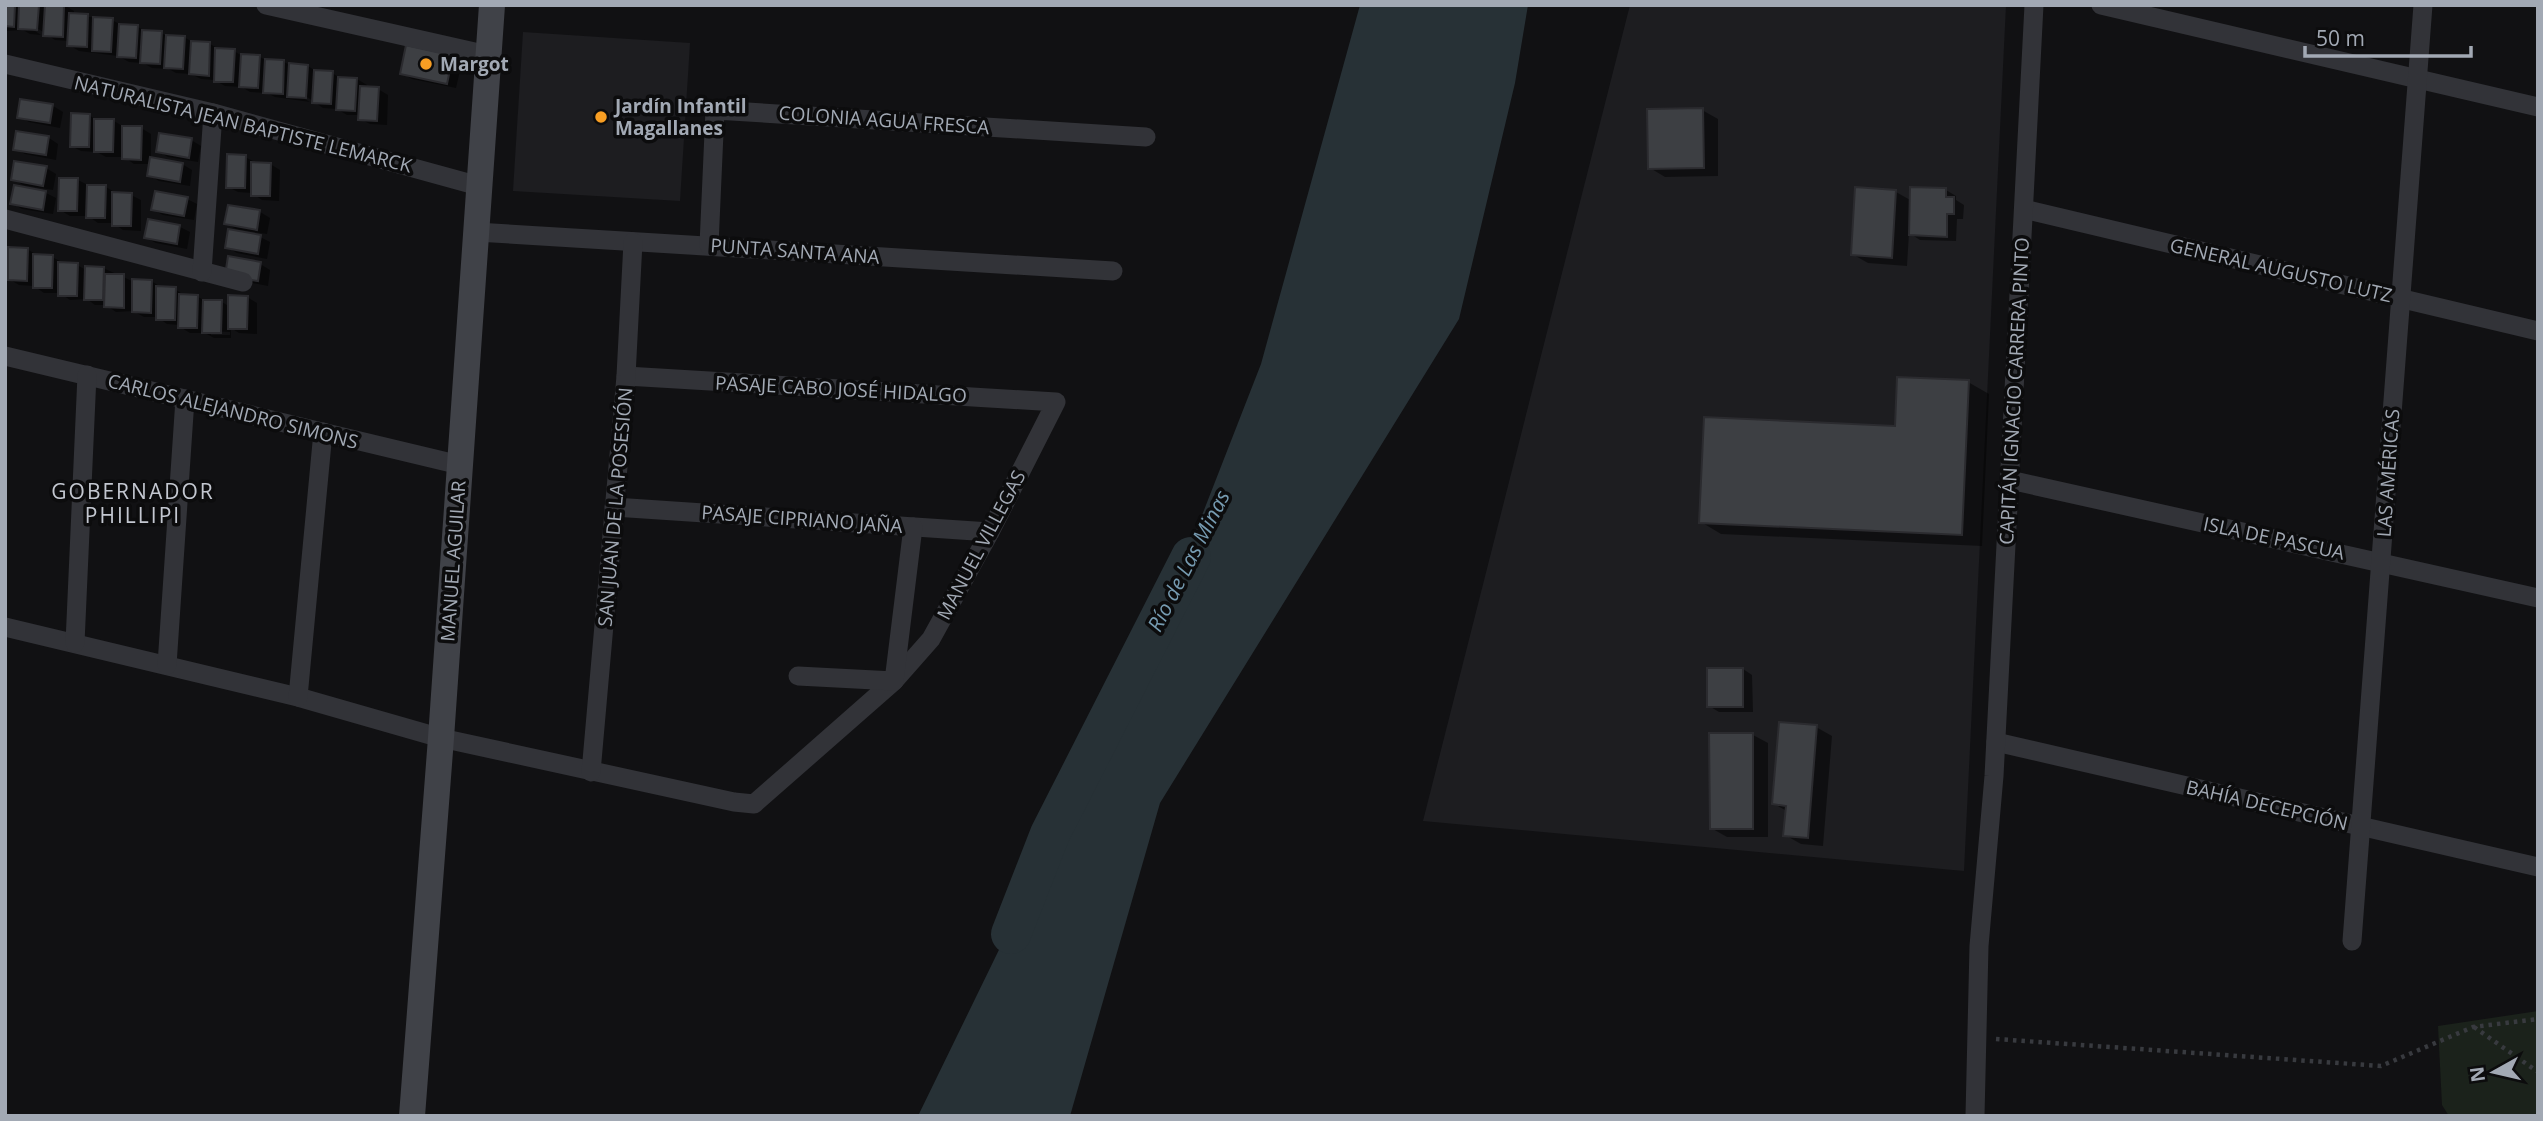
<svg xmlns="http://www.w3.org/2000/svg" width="2543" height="1121" viewBox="0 0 2543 1121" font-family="'Open Sans',sans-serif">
	<rect width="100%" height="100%" fill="#111113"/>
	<g fill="#1d1d20">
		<path d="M 1630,5 L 2006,5 L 1964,871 L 1423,821 Z"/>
		<path d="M 523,32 L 690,43 L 680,201 L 513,191 Z"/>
	</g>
	<path fill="#1b221b" d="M 2538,1011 L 2538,1116 L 2449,1116 L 2442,1105 L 2438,1026 Z"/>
	<path fill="#273136" d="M 1360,5 L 1528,5 L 1515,83 L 1459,319 L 1160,803 L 1070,1116 L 918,1116 L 1167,605 L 1261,364 Z"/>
	<g fill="#0007" fill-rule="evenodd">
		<path d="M 5,5 L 64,5 L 74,11 L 74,15 L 112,20 L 123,26 L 138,27 L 147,32 L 161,33 L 167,36 L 184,37 L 194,43 L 210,44 L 221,50 L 234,51 L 242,56 L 260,57 L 267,61 L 284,62 L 290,65 L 308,66 L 317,72 L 332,73 L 342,79 L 357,79 L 367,85 L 366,88 L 378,89 L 388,95 L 387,125 L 370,124 L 360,119 L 360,115 L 347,115 L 337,109 L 323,108 L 300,92 L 298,95 L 310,102 L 275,97 L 267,93 L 250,92 L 242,87 L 225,86 L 214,80 L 201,79 L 191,74 L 176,73 L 169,69 L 152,68 L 143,63 L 129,62 L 118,56 L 79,51 L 69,45 L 69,41 L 55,40 L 31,24 L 29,27 L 41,35 L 30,34 L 23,30 L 6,31 Z"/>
		<path d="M 452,57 L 462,62 L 456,88 L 412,79 L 402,73 Z"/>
		<path d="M 53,106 L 63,112 L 60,128 L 29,122 L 19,117 Z"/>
		<path d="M 1702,110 L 1718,119 L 1718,176 L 1665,177 L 1650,168 Z"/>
		<path d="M 89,115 L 98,121 L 114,121 L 124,127 L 141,128 L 151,134 L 151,159 L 182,164 L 192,170 L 190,186 L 159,181 L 149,175 L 151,164 L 134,164 L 124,157 L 106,157 L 97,152 L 81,151 L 71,146 Z"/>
		<path d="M 49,138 L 58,144 L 56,160 L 25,154 L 15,149 Z"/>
		<path d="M 191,140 L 201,146 L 198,162 L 168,157 L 158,151 Z"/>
		<path d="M 245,157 L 255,162 L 270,164 L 280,170 L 279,201 L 262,200 L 252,193 L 238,192 L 228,187 Z"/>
		<path d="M 46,168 L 56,174 L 53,190 L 23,185 L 13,179 Z"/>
		<path d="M 78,180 L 88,185 L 106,187 L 116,193 L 131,195 L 141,200 L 141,231 L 123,230 L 113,223 L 98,223 L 88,216 L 70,216 L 60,210 Z"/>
		<path d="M 15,187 L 46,193 L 56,198 L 53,214 L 22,209 L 12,203 Z"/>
		<path d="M 1857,189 L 1896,192 L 1912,201 L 1946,190 L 1956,196 L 1956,200 L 1964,205 L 1963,219 L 1957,219 L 1956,241 L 1920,240 L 1909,233 L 1907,266 L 1868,263 L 1852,254 Z"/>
		<path d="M 187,199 L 197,204 L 194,220 L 163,215 L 153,210 Z"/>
		<path d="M 229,207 L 260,212 L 270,218 L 267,234 L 236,229 L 226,223 Z"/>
		<path d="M 180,227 L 190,232 L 187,249 L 156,243 L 146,238 Z"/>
		<path d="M 260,237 L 270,242 L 267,259 L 237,253 L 227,247 Z"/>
		<path d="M 27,249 L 37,255 L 52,257 L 62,262 L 77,265 L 86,270 L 103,268 L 132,281 L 151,281 L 161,287 L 175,289 L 185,296 L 198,297 L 206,301 L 222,302 L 230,307 L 247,297 L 257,303 L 257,334 L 239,333 L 231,328 L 231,338 L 214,338 L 205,333 L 190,333 L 180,327 L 180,325 L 167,324 L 157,317 L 144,317 L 133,311 L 116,312 L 106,305 L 95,305 L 87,299 L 70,300 L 60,293 L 44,293 L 34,286 L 19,285 L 9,279 ZM 211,331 L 230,332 L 230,335 L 211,335 Z"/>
		<path d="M 260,264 L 270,270 L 268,286 L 237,280 Z"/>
		<path d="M 1968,382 L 1989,394 L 1982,546 L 1721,534 L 1701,522 L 1896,428 Z"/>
		<path d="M 1743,669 L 1752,675 L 1753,712 L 1719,712 L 1709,706 Z"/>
		<path d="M 1816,727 L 1832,736 L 1823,846 L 1801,844 L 1785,835 L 1787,811 L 1774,804 Z"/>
		<path d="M 1753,735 L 1768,743 L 1768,837 L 1727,837 L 1711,828 Z"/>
	</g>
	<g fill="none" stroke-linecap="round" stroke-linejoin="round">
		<path stroke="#273136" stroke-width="40" d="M 1011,934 L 1050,834 L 1191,557"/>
	</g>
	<g fill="#3d3f43" stroke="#2b2b2f" stroke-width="2">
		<path d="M 5,5 L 15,5 L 14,27 L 5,26 Z"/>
		<path d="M 19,5 L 39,5 L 37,30 L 18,29 Z"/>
		<path d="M 45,5 L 64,5 L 63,37 L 43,36 Z"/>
		<path d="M 69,13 L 88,14 L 87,47 L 67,46 Z"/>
		<path d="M 93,17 L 113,18 L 111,52 L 92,51 Z"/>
		<path d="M 119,24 L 138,25 L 136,58 L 117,57 Z"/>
		<path d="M 142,30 L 162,31 L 160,64 L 140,63 Z"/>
		<path d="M 166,35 L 185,36 L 183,69 L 164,68 Z"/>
		<path d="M 191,41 L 210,42 L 209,76 L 189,74 Z"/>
		<path d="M 406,45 L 453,55 L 447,84 L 400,74 Z"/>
		<path d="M 215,48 L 235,49 L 233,82 L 214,82 Z"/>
		<path d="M 241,54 L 260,55 L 258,88 L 239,87 Z"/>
		<path d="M 265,59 L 284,60 L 283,94 L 263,93 Z"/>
		<path d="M 289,63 L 308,65 L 306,98 L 287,97 Z"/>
		<path d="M 314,70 L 333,71 L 331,104 L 312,103 Z"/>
		<path d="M 338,77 L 357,78 L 355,111 L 336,110 Z"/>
		<path d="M 360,86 L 379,87 L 377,121 L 358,120 Z"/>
		<path d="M 20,99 L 53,104 L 50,123 L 17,118 Z"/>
		<path d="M 1703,108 L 1704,168 L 1648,169 L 1647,109 Z"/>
		<path d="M 71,113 L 90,114 L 89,147 L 70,147 Z"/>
		<path d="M 94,119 L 114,119 L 113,152 L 94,152 Z"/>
		<path d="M 122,126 L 142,126 L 141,160 L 122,159 Z"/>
		<path d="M 16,131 L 49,136 L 46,155 L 13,150 Z"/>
		<path d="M 159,133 L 192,138 L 189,158 L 156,152 Z"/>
		<path d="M 227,154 L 246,155 L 245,188 L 226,188 Z"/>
		<path d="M 150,157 L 183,163 L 180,182 L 147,176 Z"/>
		<path d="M 14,161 L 47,166 L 43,186 L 11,180 Z"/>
		<path d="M 251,162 L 271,163 L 270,196 L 251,196 Z"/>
		<path d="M 59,178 L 78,178 L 77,211 L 58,211 Z"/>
		<path d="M 14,185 L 46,191 L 43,210 L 10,204 Z"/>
		<path d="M 87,185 L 106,185 L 105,218 L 86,218 Z"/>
		<path d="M 1855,187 L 1896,190 L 1892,258 L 1851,255 Z"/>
		<path d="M 1910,187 L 1946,188 L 1946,197 L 1954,197 L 1954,214 L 1947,214 L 1947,237 L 1909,235 Z"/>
		<path d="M 155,191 L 188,197 L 184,216 L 151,210 Z"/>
		<path d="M 112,192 L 132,193 L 131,226 L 112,226 Z"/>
		<path d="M 228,205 L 260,210 L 257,230 L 224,224 Z"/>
		<path d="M 148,219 L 180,225 L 177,244 L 144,238 Z"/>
		<path d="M 228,229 L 261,235 L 258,254 L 225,248 Z"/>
		<path d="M 8,247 L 28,248 L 27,281 L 8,280 Z"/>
		<path d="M 33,254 L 53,255 L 52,288 L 33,288 Z"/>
		<path d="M 228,256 L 261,262 L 258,281 L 225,276 Z"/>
		<path d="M 58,262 L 78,263 L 77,296 L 58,296 Z"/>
		<path d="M 85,266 L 104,267 L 103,300 L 84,300 Z"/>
		<path d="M 105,274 L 124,274 L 124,308 L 104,307 Z"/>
		<path d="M 132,279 L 152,280 L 151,313 L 132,312 Z"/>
		<path d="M 156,286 L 176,287 L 175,320 L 156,320 Z"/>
		<path d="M 179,294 L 198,295 L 197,328 L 178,328 Z"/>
		<path d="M 228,295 L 248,296 L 247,329 L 228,329 Z"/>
		<path d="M 203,300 L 222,300 L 221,333 L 202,333 Z"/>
		<path d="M 1897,377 L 1969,380 L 1962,535 L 1699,523 L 1704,417 L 1895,426 Z"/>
		<rect x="1707" y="668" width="36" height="39"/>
		<path d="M 1779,722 L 1817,725 L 1808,838 L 1783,836 L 1786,806 L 1772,804 Z"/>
		<path d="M 1709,733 L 1753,733 L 1753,829 L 1710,829 Z"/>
	</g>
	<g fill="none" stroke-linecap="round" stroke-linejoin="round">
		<g stroke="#383a3f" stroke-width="4.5" stroke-dasharray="3.5 5" stroke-linecap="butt">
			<path d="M 2474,1027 L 2538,1072"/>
			<path d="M 1996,1039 L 2381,1066 L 2473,1027 L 2538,1019"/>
		</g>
		<g stroke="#323338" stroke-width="19">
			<path d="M 266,5 L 488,55"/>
			<path d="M 2101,5 L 2538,107"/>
			<path d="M 5,64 L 213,113 L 479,186"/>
			<path d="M 2024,209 L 2538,331"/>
			<path d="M 5,219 L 243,282"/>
			<path d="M 476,232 L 1113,271"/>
			<path d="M 709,245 L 715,110 L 1146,137"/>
			<path d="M 202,272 L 213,113"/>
			<path d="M 5,356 L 460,465"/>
			<path d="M 2010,480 L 2538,598"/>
			<path d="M 614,507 L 990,532"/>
			<path d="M 5,627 L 298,697 L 441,738 L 734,802 L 754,804 L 894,681 L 931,639 L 990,532 L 1056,402 L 626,376"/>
			<path d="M 75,643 L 87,375"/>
			<path d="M 167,665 L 185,399"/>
			<path d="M 798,676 L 894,681 L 913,527"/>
			<path d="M 298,697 L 323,432"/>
			<path d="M 1996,742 L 2538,867"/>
			<path d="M 591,772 L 626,376 L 633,242"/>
			<path d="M 2352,941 L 2423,5"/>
			<path d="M 1975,1116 L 1979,946 L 1994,776 L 2034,5"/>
		</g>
		<path stroke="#404248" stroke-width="26" d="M 412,1116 L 441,738 L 492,5"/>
	</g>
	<g fill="#f89e23" stroke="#0c0c0d" stroke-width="2.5">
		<circle cx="426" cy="64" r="7"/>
		<circle cx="601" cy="117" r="7"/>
	</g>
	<g text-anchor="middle" stroke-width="7" stroke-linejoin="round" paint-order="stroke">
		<g font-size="19" font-weight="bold" fill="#a2a9b4" stroke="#0c0c0d" text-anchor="start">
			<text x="440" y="71">Margot</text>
			<text x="615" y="113">Jardín Infantil<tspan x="615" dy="22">Magallanes</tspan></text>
		</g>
		<g font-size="19" fill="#a2a9b4" stroke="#0c0c0d">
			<text transform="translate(884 120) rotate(4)" y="7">COLONIA AGUA FRESCA</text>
			<text transform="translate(243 124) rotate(14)" y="7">NATURALISTA JEAN BAPTISTE LEMARCK</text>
			<text transform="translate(795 251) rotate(4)" y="7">PUNTA SANTA ANA</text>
			<text transform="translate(2281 270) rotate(13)" y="7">GENERAL AUGUSTO LUTZ</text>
			<text transform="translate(841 389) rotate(3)" y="7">PASAJE CABO JOSÉ HIDALGO</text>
			<text transform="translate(2014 391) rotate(-87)" y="7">CAPITÁN IGNACIO CARRERA PINTO</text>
			<text transform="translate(233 411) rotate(14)" y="7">CARLOS ALEJANDRO SIMONS</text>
			<text transform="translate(2388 473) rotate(-86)" y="7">LAS AMÉRICAS</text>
			<text transform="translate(615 507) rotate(-85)" y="7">SAN JUAN DE LA POSESIÓN</text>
			<text transform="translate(802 519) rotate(4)" y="7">PASAJE CIPRIANO JAÑA</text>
			<text transform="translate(2274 538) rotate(12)" y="7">ISLA DE PASCUA</text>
			<text transform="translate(981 545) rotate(-62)" y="7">MANUEL VILLEGAS</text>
			<text transform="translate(453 561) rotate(-86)" y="7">MANUEL AGUILAR</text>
			<text transform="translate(2267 805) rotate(13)" y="7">BAHÍA DECEPCIÓN</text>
		</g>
		<g font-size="21" letter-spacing="2" fill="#c3c7d0" stroke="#0c0c0d">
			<text x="133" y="499">GOBERNADOR<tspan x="133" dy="24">PHILLIPI</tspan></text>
		</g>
		<g font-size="21" font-style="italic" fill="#769bb1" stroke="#0c0c0d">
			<text transform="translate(1189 561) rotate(-63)" y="7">Río de Las Minas</text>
		</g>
	</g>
	<rect width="2543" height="1121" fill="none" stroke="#a2a9b4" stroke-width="14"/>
	<g transform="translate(2494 1072) rotate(262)" stroke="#0c0c0d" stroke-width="5" paint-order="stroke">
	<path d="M0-5L12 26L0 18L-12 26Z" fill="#a2a9b4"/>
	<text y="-10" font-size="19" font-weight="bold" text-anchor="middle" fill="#a2a9b4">N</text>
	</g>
	<path d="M2305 46v10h166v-10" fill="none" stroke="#a2a9b4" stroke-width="3.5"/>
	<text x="2316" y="46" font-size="21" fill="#a2a9b4" stroke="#0c0c0d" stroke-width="5" paint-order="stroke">50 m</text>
</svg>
